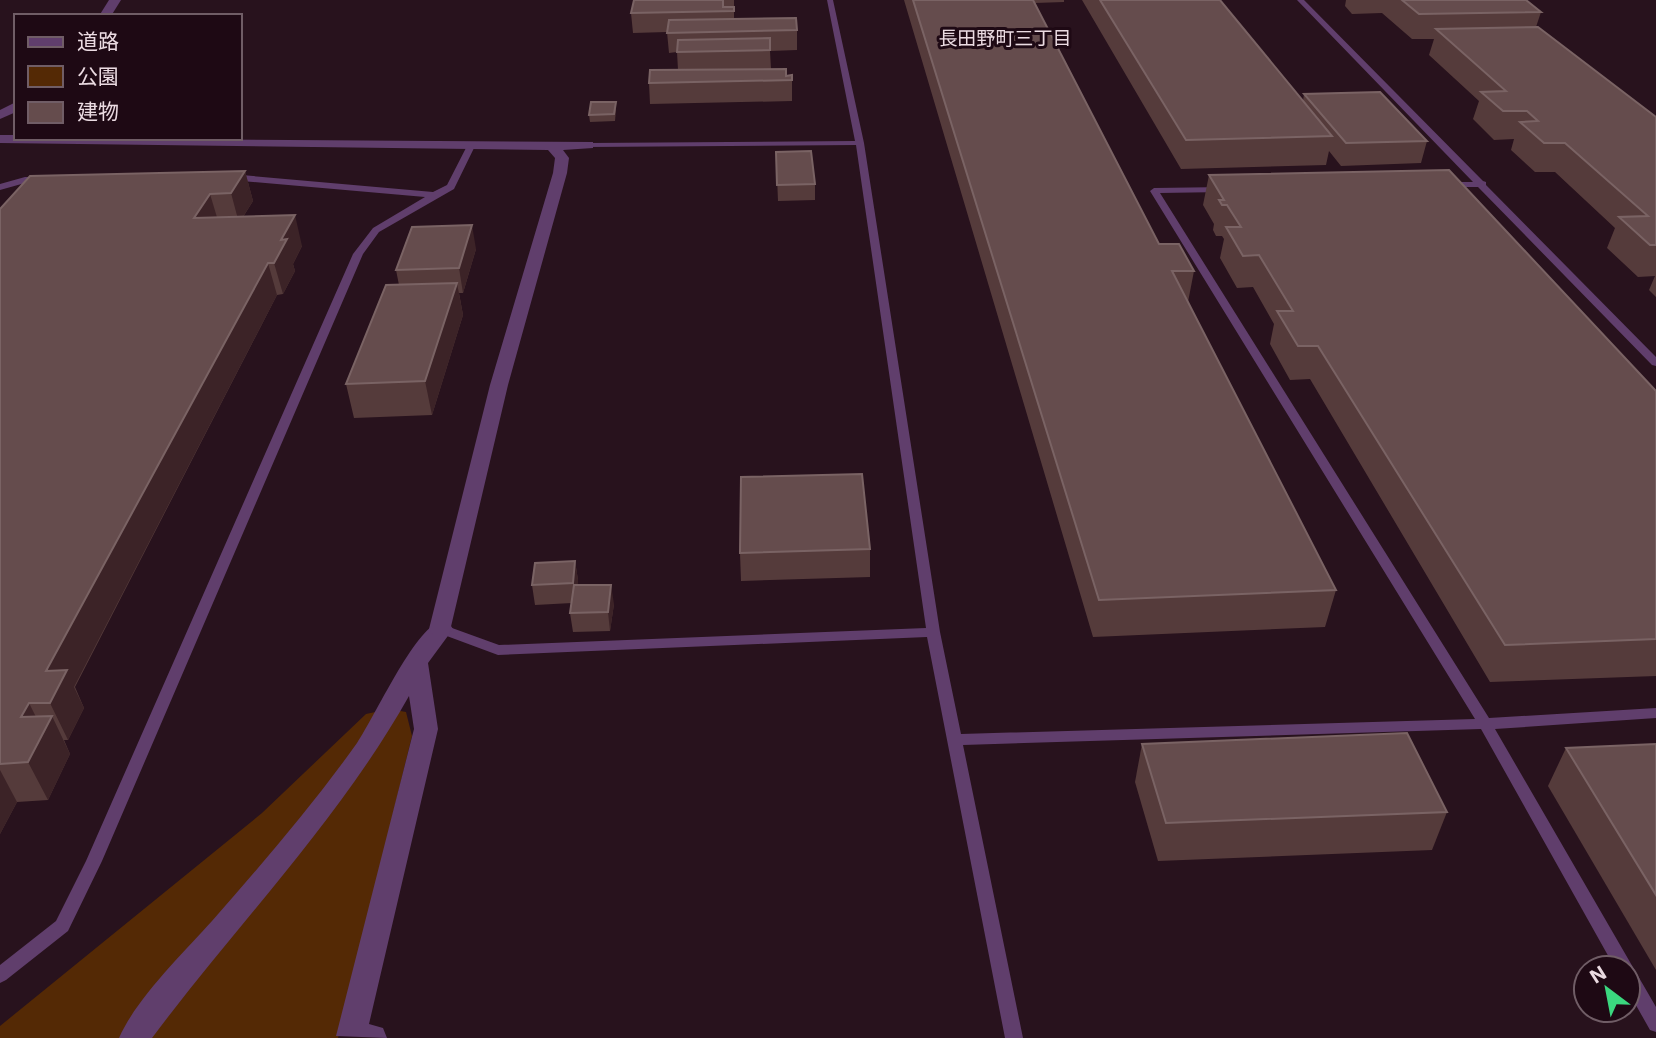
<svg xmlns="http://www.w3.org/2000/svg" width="1656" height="1038" viewBox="0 0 1656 1038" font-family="Inter,'Noto Sans JP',sans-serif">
	<rect width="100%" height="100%" fill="#28121d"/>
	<g fill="#542905">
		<path d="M 395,710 L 406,712 L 412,736 L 338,1038 L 142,1038 Z"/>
		<path d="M 380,711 L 346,773 L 129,1038 L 0,1038 L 0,1026 L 262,813 L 366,714 Z"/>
	</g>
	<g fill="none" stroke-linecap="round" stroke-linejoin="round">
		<g fill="#603e6c" fill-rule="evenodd">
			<path d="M 827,0 L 833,0 L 864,143 L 940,632 L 961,734 L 1475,719 L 1150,191 L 1154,188 L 1226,187 L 1226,191 L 1223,192 L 1160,193 L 1489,718 L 1656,708 L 1656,718 L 1495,729 L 1656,1007 L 1656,1032 L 1650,1030 L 1628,991 L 1628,968 L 1615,968 L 1481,729 L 963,745 L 1023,1038 L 1005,1038 L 927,637 L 498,655 L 436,632 L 434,629 L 436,626 L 441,624 L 499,645 L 926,628 L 856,145 L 588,147 L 584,145 L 588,143 L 855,141 Z"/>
			<path d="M 1297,0 L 1304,0 L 1483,181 L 1486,182 L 1486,185 L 1656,357 L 1656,366 L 1652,365 L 1478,187 L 1444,187 L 1444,183 L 1447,182 L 1473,182 Z"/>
			<path d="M 468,144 L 475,146 L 454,189 L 379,232 L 363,254 L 102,861 L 68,931 L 6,980 L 0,983 L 0,965 L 56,921 L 86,861 L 353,254 L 373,228 L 425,197 L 230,180 L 226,177 L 230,174 L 433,192 L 447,185 Z"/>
			<path d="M 25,177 L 40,177 L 44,180 L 40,183 L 25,183 L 0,190 L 0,184 Z"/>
		</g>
		<path fill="#603e6c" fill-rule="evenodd" d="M 441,621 L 449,623 L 453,629 L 428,663 L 438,729 L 369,1024 L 383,1028 L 387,1038 L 336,1036 L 414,729 L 409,696 C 338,822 238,923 152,1038 L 119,1038 C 136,999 183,953 212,921 C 262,864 313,805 357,743 C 375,717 414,629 441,621 Z"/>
		<g fill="#603e6c" fill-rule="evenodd">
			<path d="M 109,0 L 121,0 L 111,16 L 99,16 Z"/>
			<path d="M 16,102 L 16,112 L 0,119 L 0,110 Z"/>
			<path d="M 0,135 L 16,135 L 16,138 L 593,142 L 593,148 L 563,150 L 569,158 L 567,173 L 508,385 L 449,635 L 433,635 L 429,629 L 490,385 L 553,173 L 555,158 L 548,150 L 0,143 Z"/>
		</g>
	</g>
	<g fill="#553b3b">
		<path d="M 634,0 L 734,0 L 734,19 L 797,30 L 797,50 L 770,51 L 771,69 L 786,76 L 792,75 L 792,101 L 650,104 L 649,83 L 678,70 L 677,52 L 669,53 L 667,32 L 633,33 L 631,13 Z"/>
		<path d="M 904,0 L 1064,0 L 1064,2 L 1035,3 L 1159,244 L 1194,271 L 1188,302 L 1336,590 L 1325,627 L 1093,637 Z"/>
		<path d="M 1082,0 L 1220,0 L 1303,101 L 1304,94 L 1427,141 L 1421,163 L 1341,166 L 1329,151 L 1326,165 L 1181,169 Z"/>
		<path d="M 1346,0 L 1526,0 L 1541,12 L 1536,27 L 1656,117 L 1656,297 L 1649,290 L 1655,276 L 1638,277 L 1607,248 L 1615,228 L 1555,172 L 1535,172 L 1511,150 L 1514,139 L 1494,140 L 1473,119 L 1479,101 L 1429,55 L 1434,39 L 1412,39 L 1382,13 L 1352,14 L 1345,6 Z"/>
		<path d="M 616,109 L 615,121 L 590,122 L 589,115 Z"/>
		<path d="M 776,152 L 815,184 L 815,200 L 778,201 Z"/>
		<path d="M 245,171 L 253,201 L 243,217 L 302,246 L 293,264 L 295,271 L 283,294 L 277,295 L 75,687 L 84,708 L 68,740 L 64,740 L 70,754 L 48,800 L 17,802 L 0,834 L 0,209 Z"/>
		<path d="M 1209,175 L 1656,391 L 1656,676 L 1490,682 L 1310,379 L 1290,380 L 1270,344 L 1274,324 L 1253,287 L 1237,288 L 1220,258 L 1224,239 L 1222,236 L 1216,236 L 1213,230 L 1214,224 L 1203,205 Z"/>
		<path d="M 476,249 L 463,293 L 459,293 L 463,315 L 432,415 L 354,418 L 346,384 L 399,285 L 396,270 Z"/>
		<path d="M 870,549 L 870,577 L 741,581 L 740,553 Z"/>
		<path d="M 575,561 L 578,580 L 577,585 L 614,604 L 610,631 L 573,632 L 570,613 L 572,603 L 535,605 L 532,585 Z"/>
		<path d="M 1142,744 L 1447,812 L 1432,850 L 1158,861 L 1135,782 Z"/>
		<path d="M 1656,744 L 1656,970 L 1548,786 L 1566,748 Z"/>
	</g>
	<g fill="#3c2327">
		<path d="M 245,171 L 253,201 L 239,223 L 231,193 Z"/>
		<path d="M 210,194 L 219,224 L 194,218 Z"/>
		<path d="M 295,215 L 302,246 L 293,264 L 295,271 L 283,294 L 274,263 L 281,240 Z"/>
		<path d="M 472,225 L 476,249 L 463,293 L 459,268 Z"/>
		<path d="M 268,263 L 277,295 L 74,687 L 84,708 L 68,740 L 50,703 L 46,671 Z"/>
		<path d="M 457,283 L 463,315 L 432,415 L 425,381 Z"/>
		<path d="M 575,561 L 578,580 L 576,602 L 573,583 Z"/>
		<path d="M 611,585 L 614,604 L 610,631 L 608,612 Z"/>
		<path d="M 29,703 L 44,733 L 52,716 L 70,754 L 48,800 L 28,762 L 21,717 Z"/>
		<path d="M 0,770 L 17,802 L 0,834 Z"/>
	</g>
	<g fill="#654c4d" stroke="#7a6364" stroke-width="2">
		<path d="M 634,0 L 723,0 L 723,7 L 734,7 L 734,11 L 631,13 Z"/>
		<path d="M 913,0 L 1033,0 L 1159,244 L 1179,244 L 1194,271 L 1172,271 L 1336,590 L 1099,600 Z"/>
		<path d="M 1100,0 L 1220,0 L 1332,136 L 1186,140 Z"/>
		<path d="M 1402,0 L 1526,0 L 1541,12 L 1419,14 Z"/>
		<path d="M 796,18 L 797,30 L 667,33 L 669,20 Z"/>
		<path d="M 1538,27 L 1656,117 L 1656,245 L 1650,245 L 1619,217 L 1648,216 L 1565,143 L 1544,143 L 1520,122 L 1538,121 L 1527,111 L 1503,111 L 1481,92 L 1506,91 L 1436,29 Z"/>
		<path d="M 770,38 L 770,50 L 677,52 L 678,40 Z"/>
		<path d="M 786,69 L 786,76 L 792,75 L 792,80 L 649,83 L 650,70 Z"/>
		<path d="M 1380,92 L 1427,141 L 1346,143 L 1304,94 Z"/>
		<path d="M 591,102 L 616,102 L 614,114 L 589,115 Z"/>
		<path d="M 811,151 L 815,184 L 777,185 L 776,152 Z"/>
		<path d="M 1449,170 L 1656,391 L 1656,639 L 1505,645 L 1318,346 L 1298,346 L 1277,311 L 1293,311 L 1259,255 L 1243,256 L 1226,227 L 1241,227 L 1227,205 L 1222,205 L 1219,200 L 1224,200 L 1209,175 Z"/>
		<path d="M 245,171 L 231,193 L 210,194 L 194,218 L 295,215 L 281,240 L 287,239 L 274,263 L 268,263 L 46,671 L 67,670 L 50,703 L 29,703 L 21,717 L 52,716 L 28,762 L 0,764 L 0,209 L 30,176 Z"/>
		<path d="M 472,225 L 459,268 L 396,270 L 412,227 Z"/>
		<path d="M 457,283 L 425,381 L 346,384 L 386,285 Z"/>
		<path d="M 862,474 L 870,549 L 740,553 L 741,477 Z"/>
		<path d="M 575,561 L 573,583 L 532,585 L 535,563 Z"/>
		<path d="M 574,585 L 611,585 L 608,612 L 570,613 Z"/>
		<path d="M 1407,733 L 1447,812 L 1166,823 L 1142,744 Z"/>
		<path d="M 1656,744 L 1656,895 L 1566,748 Z"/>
	</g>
	<g text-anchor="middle" stroke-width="6" stroke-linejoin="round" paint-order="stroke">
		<g font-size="19" fill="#ebdbe2" stroke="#1e0914">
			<text x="1005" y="45">長田野町三丁目</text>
		</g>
	</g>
	<rect x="14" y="14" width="228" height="126" fill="#1e0914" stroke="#705d66" stroke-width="2"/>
	<rect x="28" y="37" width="35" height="10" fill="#603e6c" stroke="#705d66" stroke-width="2"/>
	<text x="77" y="49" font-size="21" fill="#ebdbe2">道路</text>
	<rect x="28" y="66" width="35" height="21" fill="#542905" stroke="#705d66" stroke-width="2"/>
	<text x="77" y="84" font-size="21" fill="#ebdbe2">公園</text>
	<rect x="28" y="102" width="35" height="21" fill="#654c4d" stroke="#705d66" stroke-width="2"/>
	<text x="77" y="119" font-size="21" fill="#ebdbe2">建物</text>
	<g transform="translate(1607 989) rotate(328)"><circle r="33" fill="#1e0914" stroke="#705d66" stroke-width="2"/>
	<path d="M0-5L12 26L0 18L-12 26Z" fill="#3bd77f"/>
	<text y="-10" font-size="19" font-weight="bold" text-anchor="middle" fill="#ebdbe2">N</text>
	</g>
</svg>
